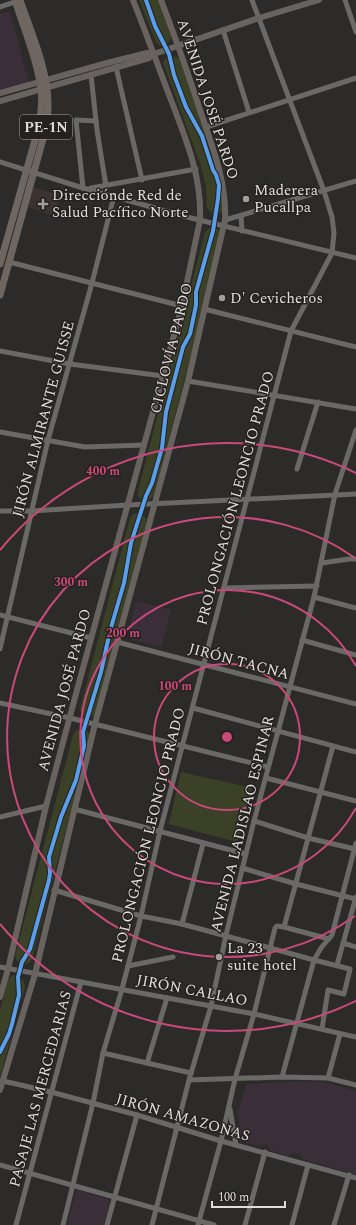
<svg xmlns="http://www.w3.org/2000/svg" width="356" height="1225" viewBox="0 0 356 1225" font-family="Spectral,serif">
	<rect width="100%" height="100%" fill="#2d2b2a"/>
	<path fill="#3a332f" d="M 32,187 L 53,193 L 52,198 L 59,201 L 55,216 L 28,207 Z"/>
	<g fill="#3a2e39">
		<path d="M 10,11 L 29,84 L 0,92 L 0,14 Z"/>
		<path d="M 136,601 L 171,610 L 161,647 L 130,639 L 131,634 L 129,631 Z"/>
		<path d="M 307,1081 L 325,1082 L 356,1091 L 356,1175 L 302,1159 L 301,1155 L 293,1153 L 288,1156 L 270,1150 L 268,1146 L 261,1144 L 258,1146 L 240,1141 L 238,1111 L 247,1084 Z"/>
		<path d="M 77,1190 L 108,1199 L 110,1202 L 104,1225 L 67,1225 Z"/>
	</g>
	<g fill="#3a4127">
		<path d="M 139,0 L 158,0 L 171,35 L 171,39 L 167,44 L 160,46 L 156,42 Z"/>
		<path d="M 172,56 L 179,58 L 181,62 L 197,104 L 222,185 L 223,212 L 214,214 L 209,210 L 207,207 L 206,187 L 201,166 L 163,63 L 165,59 Z"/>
		<path d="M 211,227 L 217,228 L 220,232 L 193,346 L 154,495 L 149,500 L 141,499 L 138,496 L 139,487 L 205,232 Z"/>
		<path d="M 136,513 L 142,514 L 147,520 L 95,716 L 87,717 L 82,715 L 80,709 L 130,518 L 131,516 Z"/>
		<path d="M 83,729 L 88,732 L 90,735 L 83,764 L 32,959 L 29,963 L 24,965 L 18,962 L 15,956 L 73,735 L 77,730 Z"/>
		<path d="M 181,772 L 252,788 L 237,842 L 169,824 Z"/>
		<path d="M 14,975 C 22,976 24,980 25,987 L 0,1077 L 0,1011 L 8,980 L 11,976 Z"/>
	</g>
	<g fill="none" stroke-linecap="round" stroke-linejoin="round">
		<g stroke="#6b6968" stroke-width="5">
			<path d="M 345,0 L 356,32"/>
			<path d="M 0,7 L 15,2"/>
			<path d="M 223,30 L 249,112"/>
			<path d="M 116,67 L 142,180"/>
			<path d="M 91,75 L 97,130 L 106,186"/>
			<path d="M 206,127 L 356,78"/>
			<path d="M 0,162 L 83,188 L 191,218 L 356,258"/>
			<path d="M 83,188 L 76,120 L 96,121"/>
			<path d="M 91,188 L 196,169"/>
			<path d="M 241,216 L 242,231"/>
			<path d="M 225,220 L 356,181"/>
			<path d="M 9,262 L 182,306"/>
			<path d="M 204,309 L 356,347"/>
			<path d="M 0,351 L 70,364 L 163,376"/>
			<path d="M 188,381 L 356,409"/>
			<path d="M 0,432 L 85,447 L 144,445"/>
			<path d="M 297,469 L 318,402"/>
			<path d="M 0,511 L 31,511 L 128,505 L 356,494"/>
			<path d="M 322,563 L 349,559 L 356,559"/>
			<path d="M 224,588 L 317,586"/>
			<path d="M 314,597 L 356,608"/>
			<path d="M 0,615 L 91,638"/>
			<path d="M 302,640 L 356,655"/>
			<path d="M 117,642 L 356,704"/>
			<path d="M 0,649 L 48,440 L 92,283 L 114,196"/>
			<path d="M 0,703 L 70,718 L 268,767"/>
			<path d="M 193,708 L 356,752"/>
			<path d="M 266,778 L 356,801"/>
			<path d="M 74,809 L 246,854"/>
			<path d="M 0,817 L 46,806"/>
			<path d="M 254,821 L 308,838 L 355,849"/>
			<path d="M 242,868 L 296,884 L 356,899"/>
			<path d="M 54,890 L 141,916 L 182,924 L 314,960 L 350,969 L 344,994 L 328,990 L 322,1029"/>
			<path d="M 182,924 L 203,844"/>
			<path d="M 284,927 L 333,746"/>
			<path d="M 343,943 L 356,947"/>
			<path d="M 337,965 L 356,897"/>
			<path d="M 128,966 L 173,957"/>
			<path d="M 0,967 L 254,1014 L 356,1037"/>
			<path d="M 103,1053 L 191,1073"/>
			<path d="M 147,1063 L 167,998"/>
			<path d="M 282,1077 L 314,960 L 321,948 L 332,935 L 356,843"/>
			<path d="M 328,1078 L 340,1034"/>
			<path d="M 189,1080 L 282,1077 L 328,1078 L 356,1085"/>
			<path d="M 3,1081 L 51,1092 L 137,1115 L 221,1141 L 356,1178"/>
			<path d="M 230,1109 L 236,1145"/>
			<path d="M 0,1165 L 214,1225"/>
			<path d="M 16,1225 L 81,982"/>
			<path d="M 63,1225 L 93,1103 L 103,1053 L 122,989 L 141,916 L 160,831 L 291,331 L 332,253 L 334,233 L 332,217 L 324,191 L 252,0"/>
			<path d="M 107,1225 L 137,1115"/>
			<path d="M 152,1225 L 189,1080 L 211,1006 L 226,935 L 254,821 L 314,597 L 335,494 L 356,430"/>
			<path d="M 198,1225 L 221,1141 L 235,1079 L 254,1014 L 275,928 L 277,926 L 284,927 L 329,939"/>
			<path d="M 245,1225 L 265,1152"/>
			<path d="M 292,1225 L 308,1165"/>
			<path d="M 334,1225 L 349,1175"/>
		</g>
		<g stroke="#696360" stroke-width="6">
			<path d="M 0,93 L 107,63 L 147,53 L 154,54"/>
			<path d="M 0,101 L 149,58 L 154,54 L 259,18 L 319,0"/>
			<path d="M 0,997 L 8,969 L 46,806 L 77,690 L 182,306 L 200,220 C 202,177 186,139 171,100 C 158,66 146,33 133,0"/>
			<path d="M 0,1090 L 35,974 L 95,724 L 188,381 L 225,220 C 227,182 212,146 200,110 C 188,73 175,37 161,0"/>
		</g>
		<g stroke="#6e6660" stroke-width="7">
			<path d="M 0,264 L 39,126 C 41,113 43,101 41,89 C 37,59 24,29 15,0"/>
			<path d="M 0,295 L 46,128 C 47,121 48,114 48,107 C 49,72 31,33 20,0"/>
		</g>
		<g stroke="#24211f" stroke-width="6">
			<path id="cycleway" d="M 0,1052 L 9,1034 L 12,1024 L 19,995 L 18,977 L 22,962 L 30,949 L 49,880 L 50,873 L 49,857 L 61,817 L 76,780 L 84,746 L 83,732 L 101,672 L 110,631 L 124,583 L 131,543 L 146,496 L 152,483 L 162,448 L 166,412 L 183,347 L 190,334 L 196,305 L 196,292 L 213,231 L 218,199 L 219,185 L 216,175 L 213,170 L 202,136 L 186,107 L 174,75 L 169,54 L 155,26 L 146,0"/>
		</g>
		<use href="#cycleway" stroke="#5a9eea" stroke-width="4"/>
	</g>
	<g fill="none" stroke="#ca497b" stroke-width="2">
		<circle cx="227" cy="737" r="73"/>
		<path d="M356 808A147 147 0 1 1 356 666"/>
		<path d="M355 916A220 220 0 1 1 355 558"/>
		<path d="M356 1001A294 294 0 0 1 0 924M0 550A294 294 0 0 1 356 473"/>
	</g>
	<g fill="#a19f9e" stroke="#24211f" stroke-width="1.5">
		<circle cx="246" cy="199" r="4"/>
		<path d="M41 198h4v4h4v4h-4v4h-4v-4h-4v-4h4z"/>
		<circle cx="222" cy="298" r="4"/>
		<circle cx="219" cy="957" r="4"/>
	</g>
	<g text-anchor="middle" stroke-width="3" stroke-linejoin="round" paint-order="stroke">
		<rect fill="#24211f" stroke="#a8a5a3" stroke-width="1" x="20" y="115" width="52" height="24" rx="3"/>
		<g font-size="14" font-weight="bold" fill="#e0dddc">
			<text x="46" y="132">PE-1N</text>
		</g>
		<g font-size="15" fill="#e0dddc" stroke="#24211f">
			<text transform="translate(208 99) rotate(72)" y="5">AVENIDA JOSÉ PARDO</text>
			<text transform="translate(171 348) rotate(-76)" y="5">CICLOVÍA PARDO</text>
			<text transform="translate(43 419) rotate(-75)" y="5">JIRÓN ALMIRANTE GUISSE</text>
			<text transform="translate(235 498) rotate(-75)" y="5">PROLONGACIÓN LEONCIO PRADO</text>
			<text transform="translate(239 661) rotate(15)" y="5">JIRÓN TACNA</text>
			<text transform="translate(64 690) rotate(-75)" y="5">AVENIDA JOSÉ PARDO</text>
			<text transform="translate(242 824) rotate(-76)" y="5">AVENIDA LADISLAO ESPINAR</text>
			<text transform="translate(148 835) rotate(-76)" y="5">PROLONGACIÓN LEONCIO PRADO</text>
			<text transform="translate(192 990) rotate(11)" y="5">JIRÓN CALLAO</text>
			<text transform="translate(40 1089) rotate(-75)" y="5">PASAJE LAS MERCEDARIAS</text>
			<text transform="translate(183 1117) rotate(16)" y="5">JIRÓN AMAZONAS</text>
		</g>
		<g font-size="15" fill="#e0dddc" stroke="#24211f" text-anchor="start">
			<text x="254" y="195">Maderera<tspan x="254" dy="17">Pucallpa</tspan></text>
			<text x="52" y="200">Direcciónde Red de<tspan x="52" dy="17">Salud Pacífico Norte</tspan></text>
			<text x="230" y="303">D' Cevicheros</text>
			<text x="227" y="953">La 23<tspan x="227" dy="17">suite hotel</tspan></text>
		</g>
	</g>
	<circle cx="227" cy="737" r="6" fill="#ca497b" stroke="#24211f" stroke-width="2"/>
	<g font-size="12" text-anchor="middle" font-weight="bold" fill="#ca497b" stroke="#24211f" stroke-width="3" stroke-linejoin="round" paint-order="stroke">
		<text x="103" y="475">400 m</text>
		<text x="71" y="586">300 m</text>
		<text x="123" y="637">200 m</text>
		<text x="175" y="690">100 m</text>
	</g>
	<path d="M212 1201v6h73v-6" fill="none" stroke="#e0dddc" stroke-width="2"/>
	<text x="218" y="1201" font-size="12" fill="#e0dddc" stroke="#24211f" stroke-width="3" paint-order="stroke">100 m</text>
</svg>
